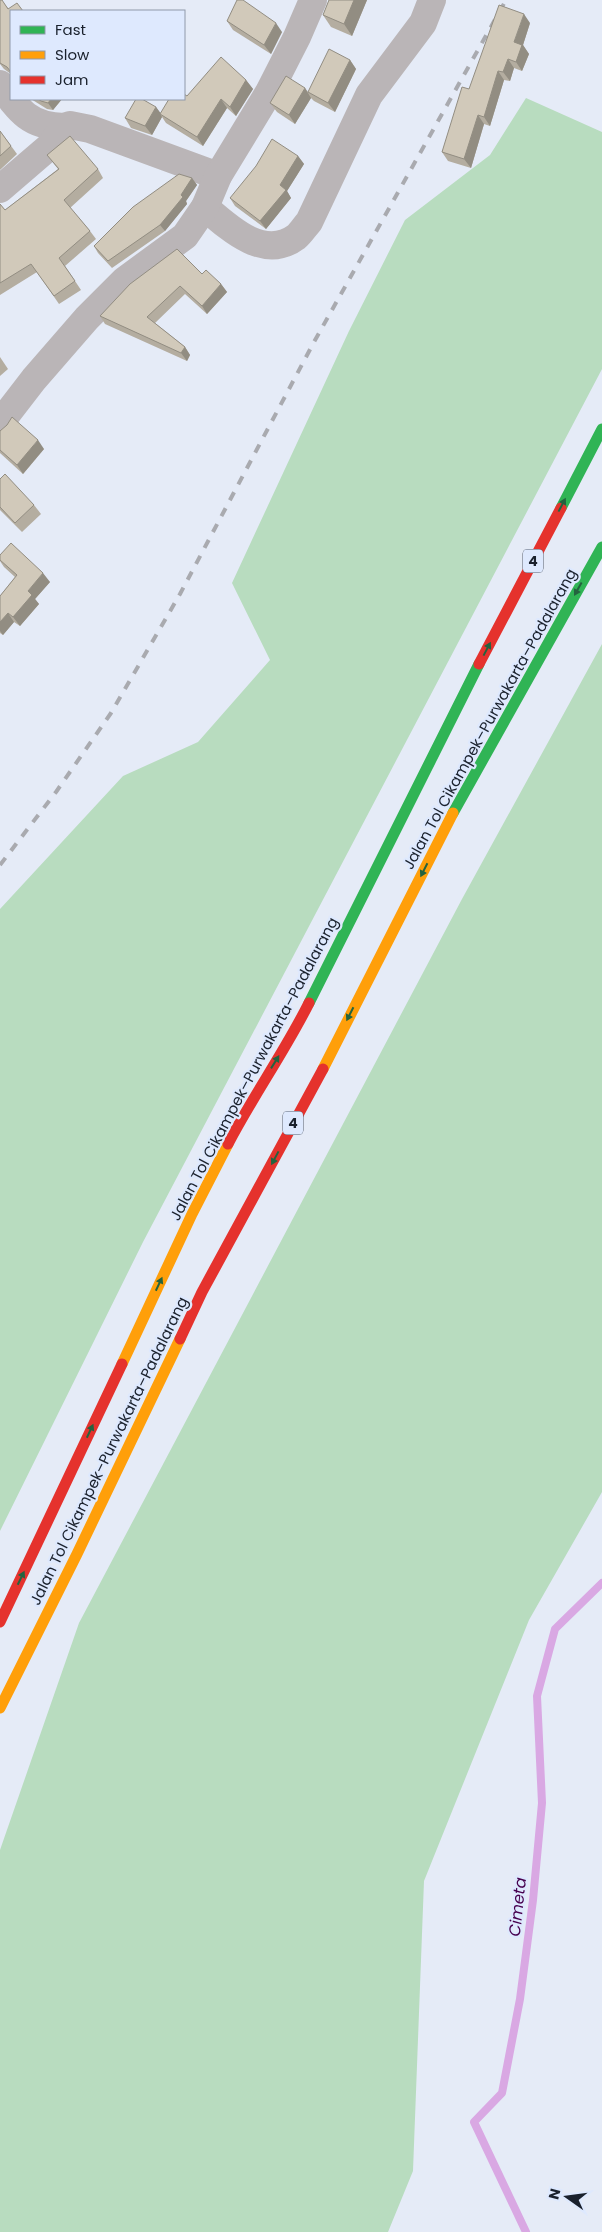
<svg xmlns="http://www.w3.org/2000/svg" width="602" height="2232" viewBox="0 0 602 2232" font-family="Poppins,sans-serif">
	<rect width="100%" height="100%" fill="#e5ebf7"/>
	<g fill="#b8dcbf">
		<path d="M 526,98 L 602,132 L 602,369 L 143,1242 L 0,1531 L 0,909 L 123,776 L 198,742 L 270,660 L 232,583 L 349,331 L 405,220 L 490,155 Z"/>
		<path d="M 602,644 L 602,1492 L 529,1620 L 424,1881 L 413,2171 L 388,2232 L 0,2232 L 0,1850 L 79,1623 L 462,899 Z"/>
	</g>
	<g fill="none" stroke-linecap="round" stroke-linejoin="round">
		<path stroke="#d9a8e3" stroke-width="8" d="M 526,2232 L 474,2122 L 502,2093 L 520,1999 L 533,1900 L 542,1803 L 537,1696 L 555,1629 L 602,1583"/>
		<g stroke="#bab5b7" stroke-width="28">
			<path d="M 0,84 C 19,111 29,126 64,127"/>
			<path d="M 0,189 L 50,146 L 64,127 L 70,125 L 90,129 L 218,176"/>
			<path d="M 205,207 C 229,228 264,261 296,237 C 301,233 305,226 309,222 L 369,95 L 423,23 L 432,0"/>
			<path d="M 0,426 L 7,414 L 34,379 L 87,318 L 125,280 L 185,236 L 205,207 L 218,176 L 269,92 L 297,37 L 313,0"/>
		</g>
		<g stroke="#30b455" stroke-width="11">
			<path d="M 561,508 L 602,429"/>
			<path d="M 453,813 L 602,547"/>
			<path d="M 309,1003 L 479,664"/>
		</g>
		<g stroke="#ff9f0a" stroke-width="11">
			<path d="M 323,1069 L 453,813"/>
			<path d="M 122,1364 L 192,1214 L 228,1144"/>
			<path d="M 0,1708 L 77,1554 L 180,1339"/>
		</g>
		<g stroke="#e5322d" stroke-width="11">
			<path d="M 479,664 L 561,508"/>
			<path d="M 228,1144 C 253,1096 285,1051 309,1003"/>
			<path d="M 180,1339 L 202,1292 L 323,1069"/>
			<path d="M 0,1622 L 122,1364"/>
		</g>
		<path stroke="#a9aaaf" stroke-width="4" stroke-dasharray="9 9" stroke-linecap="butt" d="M 0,865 L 56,792 L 111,713 L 180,594 L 314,342 L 506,0"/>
	</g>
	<g fill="#b4ada0">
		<path d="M 0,0 L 11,11 L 11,74 L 4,69 L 0,64 Z"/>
		<path d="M 329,0 L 367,0 L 352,36 L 331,27 L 323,15 Z"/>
		<path d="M 227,21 L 282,32 L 271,54 L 233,30 Z"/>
		<path d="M 530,23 L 523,45 L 529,54 L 522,71 L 514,68 L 510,81 L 504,80 L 490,126 L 484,124 L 471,168 L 448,161 L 442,152 L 469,89 Z"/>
		<path d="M 350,60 L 356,69 L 335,112 L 314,101 L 311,98 L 295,124 L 277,112 L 270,103 L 305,88 L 308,92 Z"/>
		<path d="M 246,80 L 253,89 L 236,116 L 227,108 L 203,146 L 166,123 L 162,117 L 152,135 L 131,128 L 125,118 L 156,107 L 160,113 L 187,96 Z"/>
		<path d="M 31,99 L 62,99 L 53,110 L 47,109 Z"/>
		<path d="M 0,131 L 17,154 L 0,170 Z"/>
		<path d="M 47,155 L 98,169 L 103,178 L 70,208 L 90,231 L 96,239 L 65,266 L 81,290 L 59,304 L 37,272 L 0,295 L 0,204 L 5,210 L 58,169 Z"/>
		<path d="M 298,156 L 304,164 L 287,191 L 291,198 L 266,229 L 235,206 L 230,198 Z"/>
		<path d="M 192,178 L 197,185 L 186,201 L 187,204 L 165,231 L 112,268 L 98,253 L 94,246 Z"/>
		<path d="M 202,274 L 221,284 L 227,292 L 207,314 L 185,294 L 155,323 L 185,347 L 190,355 L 187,361 L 105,324 L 100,316 Z"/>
		<path d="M 0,357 L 8,369 L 0,376 Z"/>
		<path d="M 0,431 L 44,449 L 23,474 L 0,453 Z"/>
		<path d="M 0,479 L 34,505 L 41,514 L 22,532 L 0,510 Z"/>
		<path d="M 0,555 L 50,582 L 35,599 L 39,604 L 20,626 L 14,622 L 3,635 L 0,633 L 0,596 L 15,577 L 4,567 L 0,561 Z"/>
	</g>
	<g fill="#928d82">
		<path d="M 354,0 L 367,0 L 352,36 L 344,24 Z"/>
		<path d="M 524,14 L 530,23 L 523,45 L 529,54 L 522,71 L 516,62 L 514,42 Z"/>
		<path d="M 276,23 L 282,32 L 271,54 L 264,45 Z"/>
		<path d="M 508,59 L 514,68 L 510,81 L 503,72 Z"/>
		<path d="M 350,60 L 356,69 L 335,112 L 328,103 Z"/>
		<path d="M 498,71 L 504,80 L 490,126 L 484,117 Z"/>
		<path d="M 246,80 L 253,89 L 236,116 L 230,107 Z"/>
		<path d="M 305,88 L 311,98 L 295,124 L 289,115 Z"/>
		<path d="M 51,99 L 62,99 L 53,110 L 48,103 Z"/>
		<path d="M 221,99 L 227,108 L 203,146 L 197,137 Z"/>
		<path d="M 156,107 L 162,115 L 160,114 L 162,117 L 152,135 L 145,126 Z"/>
		<path d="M 478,115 L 484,124 L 471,168 L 464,159 Z"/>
		<path d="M 298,156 L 304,164 L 287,191 L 291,198 L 266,229 L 260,221 L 280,185 Z"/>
		<path d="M 192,178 L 197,185 L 186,201 L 187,204 L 165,231 L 160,225 Z"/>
		<path d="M 221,284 L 227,292 L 207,314 L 202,306 Z"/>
		<path d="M 185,347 L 190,355 L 187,361 L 181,353 Z"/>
		<path d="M 38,440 L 44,449 L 23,474 L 17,465 Z"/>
		<path d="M 43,573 L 50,582 L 35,599 L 39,604 L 20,626 L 13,617 L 28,591 Z"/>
		<path d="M 8,613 L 14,622 L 3,635 L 0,631 L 0,622 Z"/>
	</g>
	<g fill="#d1c9ba" stroke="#928d82">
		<path d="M 0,0 L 2,0 L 8,9 L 17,3 L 23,11 L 11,11 L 11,72 L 7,67 L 0,63 Z"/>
		<path d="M 237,0 L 243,0 L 276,23 L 264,45 L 227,21 Z"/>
		<path d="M 329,0 L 354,0 L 344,24 L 323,15 Z"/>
		<path d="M 499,5 L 524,14 L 514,42 L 522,45 L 516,62 L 508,59 L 503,72 L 498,71 L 484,117 L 478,115 L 464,159 L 442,152 L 462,87 L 469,89 Z"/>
		<path d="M 329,49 L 350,60 L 328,103 L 308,92 Z"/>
		<path d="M 221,57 L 246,80 L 230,107 L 221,99 L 197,137 L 160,114 L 169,99 L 184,99 L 184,94 L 187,96 Z"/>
		<path d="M 286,76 L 305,88 L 289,115 L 270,103 Z"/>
		<path d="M 38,99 L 51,99 L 48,103 L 41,101 Z"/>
		<path d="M 136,99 L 142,99 L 156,107 L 145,126 L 125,118 Z"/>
		<path d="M 0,131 L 11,146 L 0,156 Z"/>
		<path d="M 70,136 L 98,169 L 64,200 L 90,231 L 59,258 L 75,281 L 54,296 L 31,264 L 0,283 L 0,204 L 5,210 L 59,169 L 47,155 Z"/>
		<path d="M 272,139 L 298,156 L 280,185 L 286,190 L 260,221 L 230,198 L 256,166 Z"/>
		<path d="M 179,174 L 192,178 L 181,195 L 183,197 L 160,225 L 108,261 L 94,246 L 133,207 Z"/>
		<path d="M 177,249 L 202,274 L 206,270 L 221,284 L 202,306 L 180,286 L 147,317 L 185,347 L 181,353 L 100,316 L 130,284 Z"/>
		<path d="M 12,417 L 38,440 L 17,465 L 0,450 L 0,431 L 7,425 Z"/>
		<path d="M 5,474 L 34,505 L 15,523 L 0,507 L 0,479 Z"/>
		<path d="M 11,543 L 43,573 L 28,591 L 32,595 L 13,617 L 8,613 L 0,622 L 0,596 L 17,575 L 0,560 L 0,555 Z"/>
	</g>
	<defs><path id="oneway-solid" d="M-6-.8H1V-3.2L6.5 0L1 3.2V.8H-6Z" transform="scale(1.25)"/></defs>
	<g fill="#24633f">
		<use href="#oneway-solid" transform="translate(562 505) rotate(-62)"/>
		<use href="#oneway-solid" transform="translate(578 589) rotate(119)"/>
		<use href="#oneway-solid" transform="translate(487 649) rotate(-62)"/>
		<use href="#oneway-solid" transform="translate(424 870) rotate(117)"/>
		<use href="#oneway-solid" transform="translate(350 1014) rotate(117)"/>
		<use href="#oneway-solid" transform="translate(275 1062) rotate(-58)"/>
		<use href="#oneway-solid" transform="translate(275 1158) rotate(118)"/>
		<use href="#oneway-solid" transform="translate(159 1284) rotate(-65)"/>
		<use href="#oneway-solid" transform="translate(90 1431) rotate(-65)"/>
		<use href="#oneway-solid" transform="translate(21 1578) rotate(-64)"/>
	</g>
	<g text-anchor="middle" stroke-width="4.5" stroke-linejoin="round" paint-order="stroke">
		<g fill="#dee9fe" stroke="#555d6c" stroke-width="1">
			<rect x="523" y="549.5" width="20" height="23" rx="4"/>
			<rect x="283" y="1111.5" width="20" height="23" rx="4"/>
		</g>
		<g font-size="14" font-weight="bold" fill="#1a212d">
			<text x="533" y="566">4</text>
			<text x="293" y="1128">4</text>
		</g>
		<g font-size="15" fill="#1a212d" stroke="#dee9fe">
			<text transform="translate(490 719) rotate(-61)" y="5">Jalan Tol Cikampek–Purwakarta–Padalarang</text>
			<text transform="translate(254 1069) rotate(-62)" y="5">Jalan Tol Cikampek–Purwakarta–Padalarang</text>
			<text transform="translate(109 1451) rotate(-64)" y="5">Jalan Tol Cikampek–Purwakarta–Padalarang</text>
		</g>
		<g font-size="16" font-style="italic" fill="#47004e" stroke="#dee9fe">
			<text transform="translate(517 1907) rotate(-84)" y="6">Cimeta</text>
		</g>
	</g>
	<rect x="10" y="10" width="175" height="90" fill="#dee9fe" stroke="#9099aa"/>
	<rect x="20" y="26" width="25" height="8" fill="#30b455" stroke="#9099aa"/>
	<text x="55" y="35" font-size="15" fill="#1a212d">Fast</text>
	<rect x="20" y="51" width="25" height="8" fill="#ff9f0a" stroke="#9099aa"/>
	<text x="55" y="60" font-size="15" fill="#1a212d">Slow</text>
	<rect x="20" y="76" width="25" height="8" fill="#e5322d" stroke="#9099aa"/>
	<text x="55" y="85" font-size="15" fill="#1a212d">Jam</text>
	<g transform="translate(567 2197) rotate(284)" stroke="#dee9fe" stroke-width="4" paint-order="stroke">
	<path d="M0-4L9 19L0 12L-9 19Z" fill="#1a212d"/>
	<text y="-8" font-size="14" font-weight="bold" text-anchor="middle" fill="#1a212d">N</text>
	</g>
</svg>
